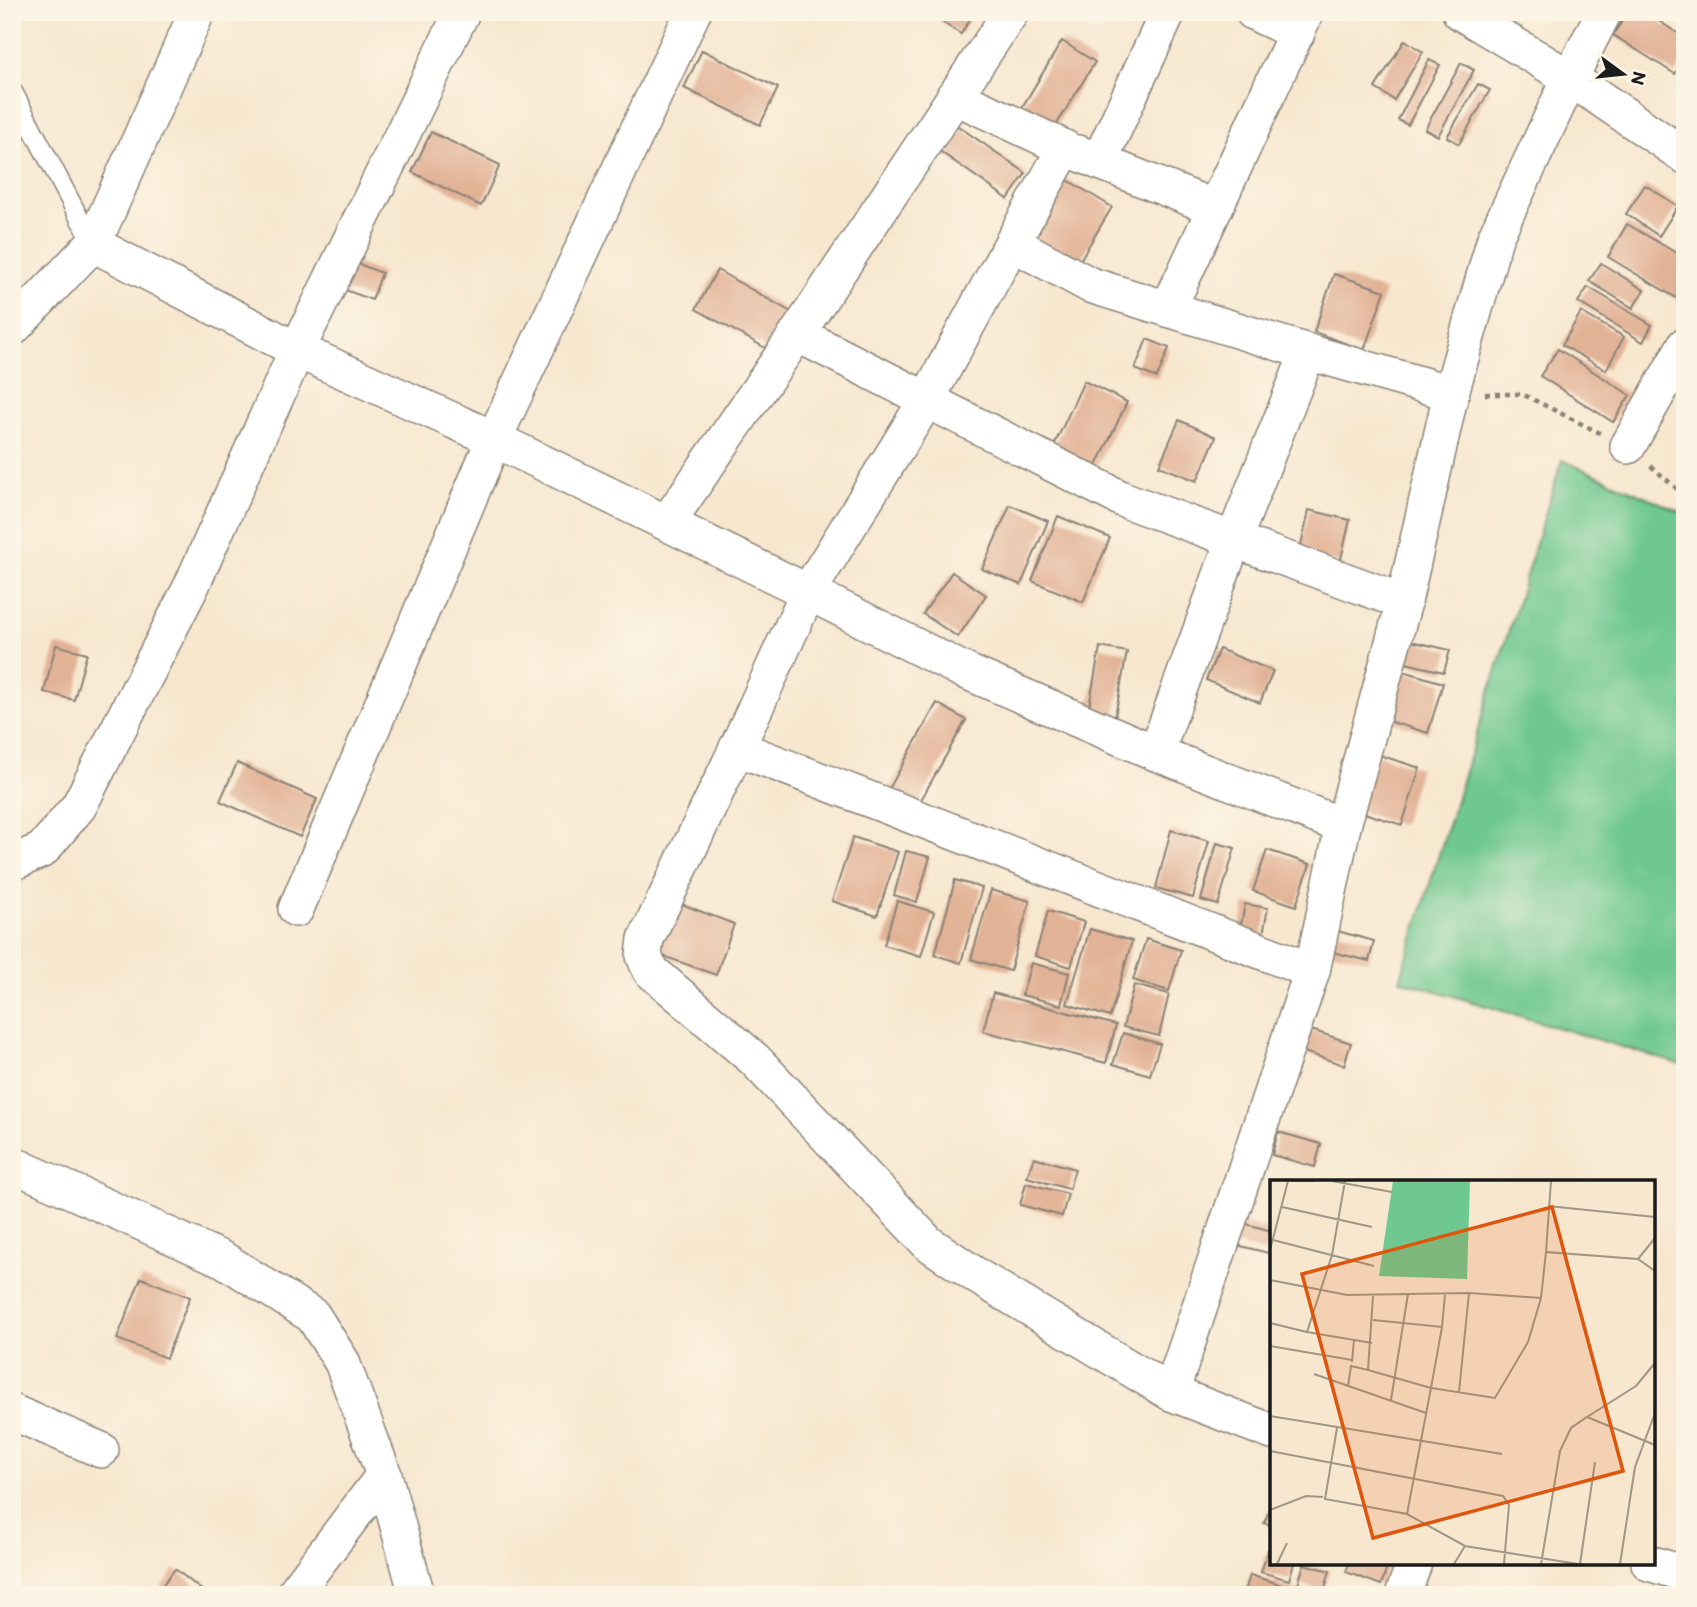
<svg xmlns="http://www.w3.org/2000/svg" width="1697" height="1607" viewBox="0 0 1697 1607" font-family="Itim,sans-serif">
	<rect width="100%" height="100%" fill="#fcf5e5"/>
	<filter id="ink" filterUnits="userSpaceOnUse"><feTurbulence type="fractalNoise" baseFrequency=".0143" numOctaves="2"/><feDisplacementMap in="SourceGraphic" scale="14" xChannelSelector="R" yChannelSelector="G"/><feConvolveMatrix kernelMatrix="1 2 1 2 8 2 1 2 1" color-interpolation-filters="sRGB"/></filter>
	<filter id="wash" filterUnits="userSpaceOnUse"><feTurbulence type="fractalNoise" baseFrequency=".00686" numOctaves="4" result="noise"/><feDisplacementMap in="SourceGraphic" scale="28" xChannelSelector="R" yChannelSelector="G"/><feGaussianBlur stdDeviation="1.57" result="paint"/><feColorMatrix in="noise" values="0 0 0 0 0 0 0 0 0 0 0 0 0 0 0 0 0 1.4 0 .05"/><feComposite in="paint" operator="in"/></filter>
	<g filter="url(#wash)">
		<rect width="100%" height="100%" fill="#f7e7cf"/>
		<path fill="#6ec88f" stroke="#457256" stroke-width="2" d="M 1562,460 L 1685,514 L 1685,1066 L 1400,980 Z"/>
		<g id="blocks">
			<g fill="#e2b296">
				<path d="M 926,12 L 974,12 L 961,34 Z"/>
				<path d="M 1628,12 L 1645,12 L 1685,38 L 1685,59 L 1675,74 L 1613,35 Z"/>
				<path d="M 1405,40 L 1423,52 L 1394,100 L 1375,88 Z"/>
				<path d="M 1062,41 L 1095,62 L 1054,129 L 1021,109 Z"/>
				<path d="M 702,50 L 778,88 L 760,125 L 684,88 Z"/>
				<path d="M 1429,60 L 1440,65 L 1408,125 L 1398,120 Z"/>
				<path d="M 1461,63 L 1474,70 L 1438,136 L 1425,129 Z"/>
				<path d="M 1478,84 L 1490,90 L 1459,144 L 1447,137 Z"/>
				<path d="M 1685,108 L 1685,143 L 1671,136 Z"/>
				<path d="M 955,124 L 1026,173 L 1008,199 L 938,150 Z"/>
				<path d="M 431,132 L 500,165 L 481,206 L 412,172 Z"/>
				<path d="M 1066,179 L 1112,207 L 1076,267 L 1029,239 Z"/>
				<path d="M 1645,185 L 1678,206 L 1659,236 L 1626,214 Z"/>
				<path d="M 1627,224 L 1685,258 L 1685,298 L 1683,302 L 1608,257 Z"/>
				<path d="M 351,261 L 382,273 L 372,300 L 340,288 Z"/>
				<path d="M 1601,263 L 1644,290 L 1633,308 L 1589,281 Z"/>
				<path d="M 717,270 L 791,312 L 769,350 L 696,309 Z"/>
				<path d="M 1334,274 L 1385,291 L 1364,350 L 1314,332 Z"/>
				<path d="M 1588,287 L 1652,325 L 1643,342 L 1578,302 Z"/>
				<path d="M 1581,312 L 1624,337 L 1606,370 L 1562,345 Z"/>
				<path d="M 1147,339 L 1169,348 L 1157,378 L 1135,369 Z"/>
				<path d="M 1558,349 L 1630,395 L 1613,422 L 1540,376 Z"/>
				<path d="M 1084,381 L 1127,402 L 1095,470 L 1052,450 Z"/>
				<path d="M 1179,420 L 1216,437 L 1197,481 L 1159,466 Z"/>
				<path d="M 1010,505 L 1048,521 L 1021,585 L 982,569 Z"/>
				<path d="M 1309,510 L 1350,520 L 1340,563 L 1299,554 Z"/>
				<path d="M 1058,516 L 1110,538 L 1083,602 L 1032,581 Z"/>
				<path d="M 952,572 L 986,595 L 958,637 L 923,614 Z"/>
				<path d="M 1406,640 L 1450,650 L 1444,672 L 1401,662 Z"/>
				<path d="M 56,645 L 87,653 L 74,700 L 44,692 Z"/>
				<path d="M 1100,647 L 1127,652 L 1115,716 L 1088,712 Z"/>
				<path d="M 1219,649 L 1273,671 L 1260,703 L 1206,680 Z"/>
				<path d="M 1400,670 L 1443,683 L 1428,733 L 1385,720 Z"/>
				<path d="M 937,703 L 966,720 L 913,814 L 884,798 Z"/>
				<path d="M 1376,754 L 1420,768 L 1402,825 L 1358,811 Z"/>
				<path d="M 237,763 L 317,799 L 300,837 L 220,801 Z"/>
				<path d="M 1171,830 L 1209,841 L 1193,898 L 1156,888 Z"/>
				<path d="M 853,837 L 898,852 L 877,916 L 832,901 Z"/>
				<path d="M 1217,843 L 1235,848 L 1218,905 L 1201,900 Z"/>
				<path d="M 1267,850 L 1310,864 L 1296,906 L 1253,891 Z"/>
				<path d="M 906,851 L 930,857 L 917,902 L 894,895 Z"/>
				<path d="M 955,880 L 982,888 L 961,963 L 935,955 Z"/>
				<path d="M 991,890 L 1030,901 L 1010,971 L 971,959 Z"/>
				<path d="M 671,900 L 734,924 L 716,975 L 652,952 Z"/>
				<path d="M 897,901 L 934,912 L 921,956 L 884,945 Z"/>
				<path d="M 1245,904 L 1268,908 L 1261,945 L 1238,940 Z"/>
				<path d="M 1048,911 L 1084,922 L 1071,967 L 1035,956 Z"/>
				<path d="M 1090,929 L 1132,941 L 1110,1017 L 1067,1004 Z"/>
				<path d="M 1330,929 L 1374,941 L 1369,961 L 1324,950 Z"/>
				<path d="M 1146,939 L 1181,950 L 1169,991 L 1133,980 Z"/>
				<path d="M 1031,963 L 1069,973 L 1061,1005 L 1022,995 Z"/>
				<path d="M 1134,985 L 1169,994 L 1159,1036 L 1123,1027 Z"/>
				<path d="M 993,993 L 1116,1025 L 1106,1063 L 983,1031 Z"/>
				<path d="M 1308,1029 L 1351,1043 L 1344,1065 L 1301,1051 Z"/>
				<path d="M 1123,1033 L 1160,1044 L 1150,1075 L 1113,1064 Z"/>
				<path d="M 1278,1132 L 1321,1144 L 1315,1167 L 1272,1155 Z"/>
				<path d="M 1034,1157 L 1075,1169 L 1069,1189 L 1027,1177 Z"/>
				<path d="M 1026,1183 L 1068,1194 L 1062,1216 L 1020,1205 Z"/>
				<path d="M 1239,1222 L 1272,1231 L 1272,1254 L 1233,1244 Z"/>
				<path d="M 141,1278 L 190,1297 L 166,1358 L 117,1339 Z"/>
				<path d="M 1272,1504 L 1272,1526 L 1264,1523 Z"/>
				<path d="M 1268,1550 L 1272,1551 L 1272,1563 L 1294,1563 L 1289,1580 L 1261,1572 Z"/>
				<path d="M 1349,1563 L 1389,1563 L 1381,1585 L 1346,1572 Z"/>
				<path d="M 1304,1564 L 1330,1571 L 1324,1591 L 1298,1584 Z"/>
				<path d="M 175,1569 L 208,1595 L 155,1595 Z"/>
				<path d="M 1250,1575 L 1311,1594 L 1311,1595 L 1244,1595 Z"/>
			</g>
		</g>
	</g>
	<g filter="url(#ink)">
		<use href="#blocks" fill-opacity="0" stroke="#8a8276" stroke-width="2"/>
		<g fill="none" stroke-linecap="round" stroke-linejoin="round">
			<g stroke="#8a8276" stroke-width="21">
				<path id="service" d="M 12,90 L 93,244"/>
			</g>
			<g stroke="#8a8276" stroke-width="38">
				<g id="minor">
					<path d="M 1253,12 L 1297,33"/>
					<path d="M 1460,12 L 1570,78 L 1685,156"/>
					<path d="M 954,96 L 1065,148 L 1012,243"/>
					<path d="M 1078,153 L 1215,208"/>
					<path d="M 1099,162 L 1168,12"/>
					<path d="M 93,244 L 297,350 L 494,439 L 808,592 L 926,401 L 1012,243 L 1090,285 L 1308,352 L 1451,393"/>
					<path d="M 1168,309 L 1306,12"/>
					<path d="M 12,329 L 93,244 L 197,12"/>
					<path d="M 797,334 L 1122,499 L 1404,602"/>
					<path d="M 1308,352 L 1234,539 L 1156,753 L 1343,826"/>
					<path d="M 1628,446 L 1685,345"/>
					<path d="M 667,523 L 797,334 L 1011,12"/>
					<path d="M 737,748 L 1312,971"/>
					<path d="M 1156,753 L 965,671 L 808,592 L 737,748 L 646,939 L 644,956 L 650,970 L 755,1060 L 928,1243 L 980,1278 L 1171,1393 L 1272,1432"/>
					<path d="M 12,863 L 42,850 L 79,806 L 191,587 L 297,350 L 462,12"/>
					<path d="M 296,909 L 494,439 L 693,12"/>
					<path d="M 12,1164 L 224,1260 L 313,1316 L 342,1362 L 384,1475 L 293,1595"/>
					<path d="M 1171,1393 L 1312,971 L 1343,826 L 1404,602 L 1451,393 L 1495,238 L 1570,78 L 1604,12"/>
					<path d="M 12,1412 L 101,1450"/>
					<path d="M 384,1475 L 417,1595"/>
					<path d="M 1649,1563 L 1685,1574"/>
					<path d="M 1403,1595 L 1414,1563"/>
				</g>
			</g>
			<g stroke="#8a8276" stroke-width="4.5" stroke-dasharray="5 5" stroke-linecap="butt">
				<path d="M 1485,394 L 1522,394 L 1600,433"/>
				<path d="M 1651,466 L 1685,496"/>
			</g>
			<use href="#service" stroke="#fff" stroke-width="18"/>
			<use href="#minor" stroke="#fff" stroke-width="35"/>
		</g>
	</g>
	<g transform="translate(1270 1180)">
		<rect width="385" height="385" fill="#f7e7cf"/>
		<path d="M 123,1 L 200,1 L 197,99 L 109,96 Z" fill="#6ec88f"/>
		<path fill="none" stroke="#9f9687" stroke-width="2" d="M 22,1 L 44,1M 62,1 L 122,12M 281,1 L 276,72 L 368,79 L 385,91M 278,26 L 385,37M 12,27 L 102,47M 3,60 L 104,86M 0,70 L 18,1M 368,79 L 385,58M 0,100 L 77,115 L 199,113 L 271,118M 103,116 L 98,190 L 161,208 L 137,334M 103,140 L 172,147 L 175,115M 0,143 L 37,152 L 62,75 L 75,1M 172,147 L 161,208 L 225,218 L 258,162 L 271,118 L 276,72M 37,152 L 102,163M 0,166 L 82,180M 82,182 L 84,160M 44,194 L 156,233M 78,206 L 81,186 L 98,190M 189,212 L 199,113M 121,220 L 138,114M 0,236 L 232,274M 317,237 L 366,206 L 385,183M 67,248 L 55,319 L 137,334 L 195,366 L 308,384M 0,271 L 233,316 L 239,325 L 234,384M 0,330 L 36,316 L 53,317M 7,384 L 17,363M 184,384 L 195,366M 271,384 L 290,271 L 301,248 L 317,237 L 385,265M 310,384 L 325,282M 350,384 L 365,287 L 385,233"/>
		<path fill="#de560d" fill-opacity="0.15" stroke="#de560d" stroke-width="3.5" d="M 282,27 L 353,291 L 103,358 L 32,94 Z"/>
		<rect width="385" height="385" fill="none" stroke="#1c1c1c" stroke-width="3.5"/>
	</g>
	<rect width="1697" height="1607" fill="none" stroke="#fcf5e5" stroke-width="42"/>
	<g transform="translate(1623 74) rotate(105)" stroke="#fcf5e5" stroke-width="5" paint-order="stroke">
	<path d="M0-5L12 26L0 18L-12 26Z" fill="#1c1c1c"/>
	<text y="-10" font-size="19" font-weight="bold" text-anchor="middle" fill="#1c1c1c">N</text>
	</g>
</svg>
